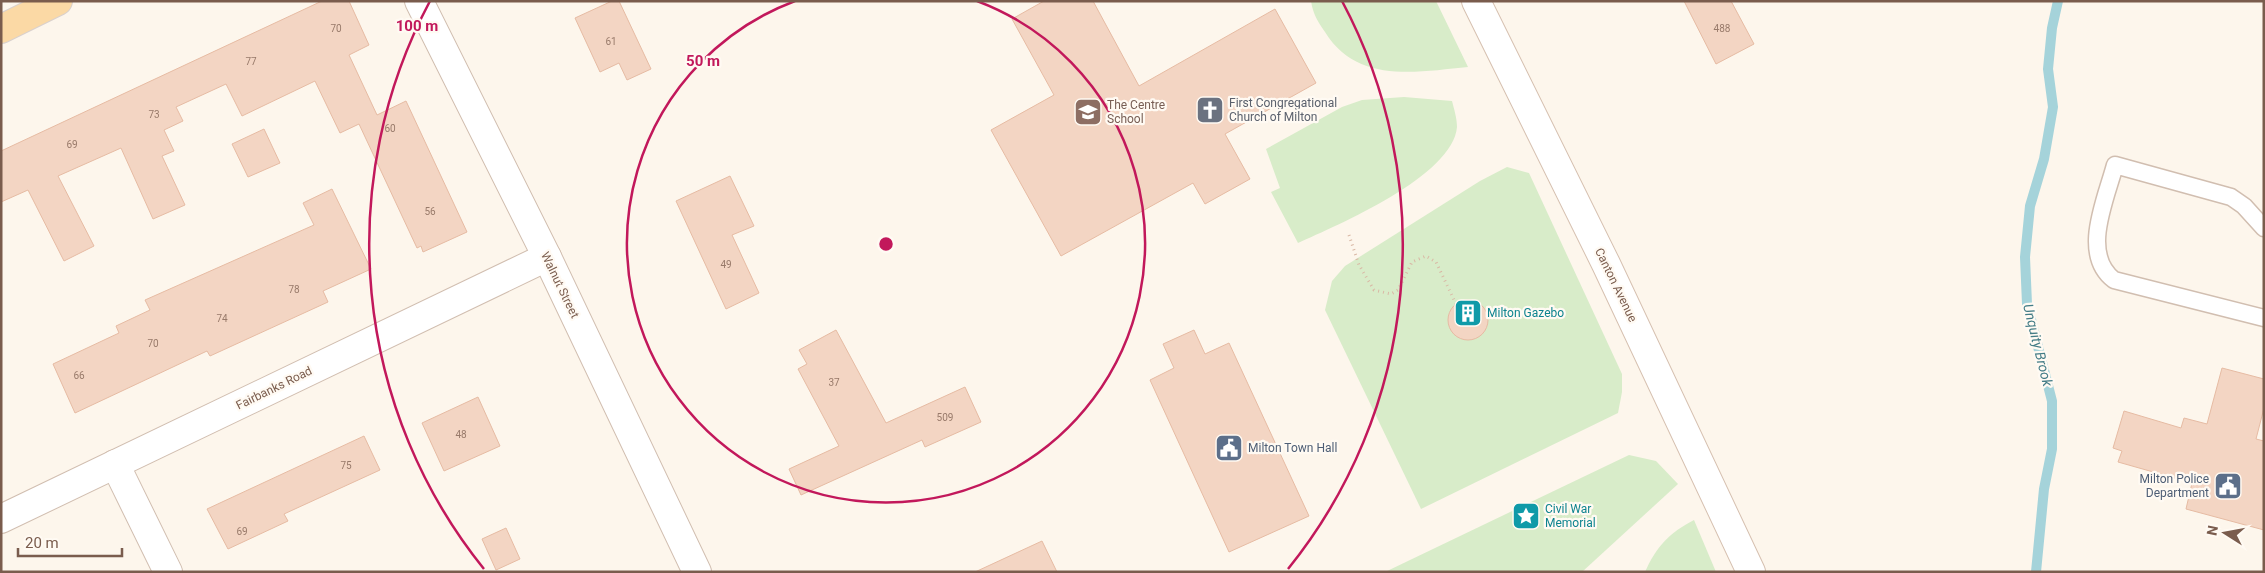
<svg xmlns="http://www.w3.org/2000/svg" width="2265" height="573" viewBox="0 0 2265 573" font-family="Roboto,sans-serif">
	<rect width="100%" height="100%" fill="#fdf6ec"/>
	<g fill="#d8ecc9">
		<path d="M 1311,1 L 1436,1 L 1468,67 C 1416,72 1357,84 1325,32 C 1318,22 1313,14 1311,1 Z"/>
		<path d="M 1404,97 L 1452,101 C 1454,109 1457,118 1457,127 C 1453,176 1338,225 1298,243 L 1271,192 L 1280,188 L 1266,149 L 1342,107 L 1362,100 Z"/>
		<path d="M 1507,167 L 1529,173 L 1622,374 L 1622,392 L 1618,413 L 1421,509 L 1325,310 L 1332,281 L 1345,266 L 1480,181 Z"/>
		<path d="M 1629,455 L 1656,461 L 1678,484 L 1582,572 L 1385,572 Z"/>
		<path d="M 1694,520 L 1716,572 L 1645,572 C 1656,547 1669,533 1694,520 Z"/>
	</g>
	<g fill="none" stroke-linecap="round" stroke-linejoin="round">
		<path stroke="#a5d3da" stroke-width="10" d="M 2036,572 L 2044,489 L 2052,449 L 2052,401 L 2027,304 L 2025,257 L 2030,206 L 2044,159 L 2053,107 L 2048,69 L 2052,28 L 2058,1"/>
	</g>
	<g fill="#f3d5c3" stroke="#e6bba3">
		<path d="M 322,1 L 349,1 L 369,45 L 349,55 L 377,115 L 406,101 L 467,232 L 423,252 L 421,246 L 417,248 L 359,124 L 340,133 L 315,81 L 242,116 L 226,84 L 176,107 L 183,121 L 164,130 L 174,151 L 162,156 L 185,205 L 153,219 L 121,148 L 58,176 L 94,246 L 64,261 L 28,190 L 1,202 L 1,151 Z"/>
		<path d="M 612,1 L 619,1 L 651,69 L 627,80 L 619,63 L 600,72 L 575,18 Z"/>
		<path d="M 1044,1 L 1093,1 L 1139,86 L 1275,9 L 1316,83 L 1225,134 L 1250,179 L 1205,204 L 1193,183 L 1061,256 L 991,130 L 1054,95 L 1012,19 Z"/>
		<path d="M 1684,1 L 1731,1 L 1754,44 L 1716,64 Z"/>
		<path d="M 264,129 L 280,163 L 248,177 L 232,144 Z"/>
		<path d="M 730,176 L 754,226 L 732,235 L 759,293 L 726,309 L 676,201 Z"/>
		<path d="M 332,189 L 371,269 L 323,291 L 328,302 L 210,356 L 207,351 L 75,413 L 53,364 L 119,333 L 116,326 L 150,310 L 145,300 L 314,225 L 303,203 Z"/>
		<circle cx="1468" cy="320" r="20"/>
		<path d="M 836,330 L 886,423 L 965,387 L 981,422 L 925,447 L 922,440 L 801,495 L 789,469 L 839,446 L 798,369 L 807,364 L 799,350 Z"/>
		<path d="M 1194,330 L 1205,354 L 1229,343 L 1309,516 L 1229,552 L 1150,380 L 1174,368 L 1163,344 Z"/>
		<path d="M 2222,368 L 2264,379 L 2264,408 L 2256,439 L 2264,441 L 2264,530 L 2186,509 L 2192,483 L 2118,462 L 2122,451 L 2113,448 L 2124,411 L 2181,428 L 2184,418 L 2207,424 Z"/>
		<path d="M 478,397 L 500,446 L 444,471 L 422,423 Z"/>
		<path d="M 364,436 L 380,470 L 284,514 L 288,521 L 228,549 L 207,509 Z"/>
		<path d="M 506,528 L 520,559 L 496,570 L 482,539 Z"/>
		<path d="M 1042,541 L 1057,572 L 975,572 Z"/>
	</g>
	<g fill="none" stroke-linecap="round" stroke-linejoin="round">
		<g stroke="#d1beb0" stroke-width="19">
			<path id="service" d="M 2264,228 L 2244,206 L 2231,197 L 2115,165 C 2106,199 2080,254 2114,280 L 2264,318"/>
		</g>
		<g stroke="#d1beb0" stroke-width="30">
			<g id="minor">
				<path d="M 419,1 L 547,257 L 697,572"/>
				<path d="M 115,464 L 168,572"/>
				<path d="M 1,519 L 547,257"/>
			</g>
		</g>
		<g stroke="#d6c0b0" stroke-width="30">
			<path id="secondary" d="M 1476,1 L 1606,264 L 1751,572"/>
		</g>
		<g stroke="#dad1cd" stroke-width="30">
			<path id="primary" d="M 1,29 L 58,1"/>
		</g>
		<path stroke="#d9b8a5" stroke-width="3" stroke-dasharray="1 4" stroke-linecap="butt" d="M 1349,235 L 1359,265 L 1374,290 L 1391,294 L 1398,290 L 1412,262 L 1426,256 L 1436,262 L 1456,304"/>
		<use href="#service" stroke="#fff" stroke-width="16"/>
		<use href="#minor" stroke="#fff" stroke-width="28"/>
		<use href="#secondary" stroke="#fff" stroke-width="28"/>
		<use href="#primary" stroke="#fbd9a5" stroke-width="28"/>
	</g>
	<g fill="none" stroke="#c2185b" stroke-width="2.5">
		<path d="M977 1A259 259 0 1 1 795 1"/>
		<path d="M484 569A517 517 0 0 1 430 1M1342 1A517 517 0 0 1 1288 569"/>
	</g>
	<defs>
		<g id="church-square" transform="scale(1.4375)"><rect x="-9" y="-9" width="18" height="18" rx="4" fill="#6b7280" stroke="#fffaf3"/><path d="M-1.2-6h2.4v3.5h3.3v2.4h-3.3V6h-2.4V-.1h-3.3v-2.4h3.3Z" fill="#fff"/></g>
		<g id="school-square" transform="scale(1.4375)"><rect x="-9" y="-9" width="18" height="18" rx="4" fill="#8d6e63" stroke="#fffaf3"/><path d="M0-5L7-2L0 1L-7-2ZM-4 1L0 2.5L4 1V4Q0 6-4 4Z" fill="#fff"/></g>
		<g id="building-square" transform="scale(1.4375)"><rect x="-9" y="-9" width="18" height="18" rx="4" fill="#0f9aa8" stroke="#fffaf3"/><path d="M-4-6H4V6H1V3H-1V6H-4ZM-2.5-4.3h1.7v1.8h-1.7ZM.8-4.3h1.7v1.8H.8ZM-2.5-1h1.7V.8h-1.7ZM.8-1h1.7V.8H.8Z" fill="#fff"/></g>
		<g id="civic-square" transform="scale(1.4375)"><rect x="-9" y="-9" width="18" height="18" rx="4" fill="#5c6f8a" stroke="#fffaf3"/><path d="M-.6-6.5H3V-4.5H.6V-3L4-1V1h2V6H-6V1h2V-1L-.6-3ZM-1.2 2.5V6h2.4V2.5Z" fill="#fff"/></g>
		<g id="sight-square" transform="scale(1.4375)"><rect x="-9" y="-9" width="18" height="18" rx="4" fill="#0f9aa8" stroke="#fffaf3"/><path d="M0-6L1.8-2.2L6-1.7L2.9 1.2L3.7 5.4L0 3.3L-3.7 5.4L-2.9 1.2L-6-1.7L-1.8-2.2Z" fill="#fff"/></g>
	</defs>
	<g fill-rule="evenodd">
		<use href="#church-square" x="1210" y="110"/>
		<use href="#school-square" x="1088" y="112"/>
		<use href="#building-square" x="1468" y="313"/>
		<use href="#civic-square" x="1229" y="448"/>
		<use href="#civic-square" x="2228" y="486"/>
		<use href="#sight-square" x="1526" y="516"/>
	</g>
	<g text-anchor="middle" stroke-width="4.5" stroke-linejoin="round" paint-order="stroke">
		<g font-size="10" fill="#987a6a">
			<text x="336" y="32">70</text>
			<text x="1722" y="32">488</text>
			<text x="611" y="45">61</text>
			<text x="251" y="65">77</text>
			<text x="154" y="118">73</text>
			<text x="390" y="132">60</text>
			<text x="72" y="148">69</text>
			<text x="430" y="215">56</text>
			<text x="726" y="268">49</text>
			<text x="294" y="293">78</text>
			<text x="222" y="322">74</text>
			<text x="153" y="347">70</text>
			<text x="79" y="379">66</text>
			<text x="834" y="386">37</text>
			<text x="945" y="421">509</text>
			<text x="461" y="438">48</text>
			<text x="346" y="469">75</text>
			<text x="242" y="535">69</text>
		</g>
		<g font-size="12" fill="#5b616d" stroke="#fffaf3" text-anchor="start">
			<text x="1229" y="107">First Congregational<tspan x="1229" dy="14">Church of Milton</tspan></text>
		</g>
		<g font-size="12" fill="#785e54" stroke="#fffaf3" text-anchor="start">
			<text x="1107" y="109">The Centre<tspan x="1107" dy="14">School</tspan></text>
		</g>
		<g font-size="12" fill="#7a5c4d" stroke="#fffaf3">
			<text transform="translate(560 285) rotate(64)" y="4">Walnut Street</text>
			<text transform="translate(1616 285) rotate(64)" y="4">Canton Avenue</text>
			<text transform="translate(274 388) rotate(-26)" y="4">Fairbanks Road</text>
		</g>
		<g font-size="12" fill="#0d838f" stroke="#fffaf3" text-anchor="start">
			<text x="1487" y="317">Milton Gazebo</text>
			<text x="1545" y="513">Civil War<tspan x="1545" dy="14">Memorial</tspan></text>
		</g>
		<g font-size="12" fill="#4e5e75" stroke="#fffaf3" text-anchor="start">
			<text x="1248" y="452">Milton Town Hall</text>
			<text x="2209" y="483" text-anchor="end">Milton Police<tspan x="2209" dy="14">Department</tspan></text>
		</g>
		<g font-size="14" font-style="italic" fill="#437c86" stroke="#fffaf3">
			<text transform="translate(2038 345) rotate(76)" y="5">Unquity Brook</text>
		</g>
	</g>
	<circle cx="886" cy="244" r="8" fill="#c2185b" stroke="#fffaf3" stroke-width="2.5"/>
	<g font-size="15" text-anchor="middle" font-weight="bold" fill="#c2185b" stroke="#fffaf3" stroke-width="4.5" stroke-linejoin="round" paint-order="stroke">
		<text x="417" y="31">100 m</text>
		<text x="703" y="66">50 m</text>
	</g>
	<rect width="2265" height="573" fill="none" stroke="#7a5c4d" stroke-width="5"/>
	<g transform="translate(2225 533) rotate(281)" stroke="#fffaf3" stroke-width="4" paint-order="stroke">
	<path d="M0-4L9 19L0 12L-9 19Z" fill="#7a5c4d"/>
	<text y="-8" font-size="14" font-weight="bold" text-anchor="middle" fill="#7a5c4d">N</text>
	</g>
	<path d="M18 548v8h104v-8" fill="none" stroke="#7a5c4d" stroke-width="2.5"/>
	<text x="25" y="548" font-size="15" fill="#7a5c4d" stroke="#fffaf3" stroke-width="4" paint-order="stroke">20 m</text>
</svg>
